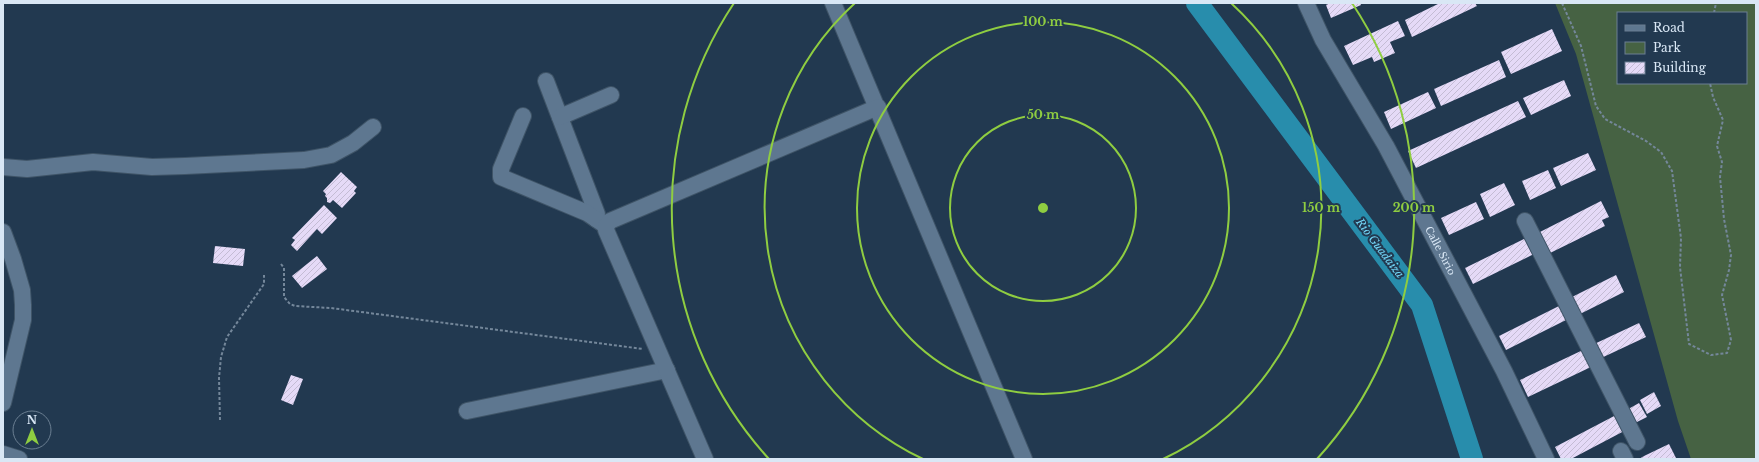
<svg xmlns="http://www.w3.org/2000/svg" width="1759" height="462" viewBox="0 0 1759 462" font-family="'Libre Baskerville',serif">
	<defs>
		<pattern id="building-hatch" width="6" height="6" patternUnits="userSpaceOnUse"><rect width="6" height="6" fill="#e5daf7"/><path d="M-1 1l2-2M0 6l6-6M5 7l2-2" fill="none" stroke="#c4bcd4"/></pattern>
	</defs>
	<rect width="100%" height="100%" fill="#223950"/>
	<path fill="#466243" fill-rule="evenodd" d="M 1555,3 L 1756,3 L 1756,459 L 1691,459 L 1678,421 L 1576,54 ZM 1618,13 L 1746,13 L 1746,83 L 1618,83 Z"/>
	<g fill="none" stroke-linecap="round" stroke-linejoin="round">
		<path stroke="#288dac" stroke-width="22" d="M 1197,3 L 1422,305 L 1472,459"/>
	</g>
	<g fill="url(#building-hatch)">
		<path d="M 1330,3 L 1360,3 L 1361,5 L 1331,18 L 1326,5 Z"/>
		<path d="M 1440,3 L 1475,3 L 1477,6 L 1412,37 L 1405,20 Z"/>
		<path d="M 1398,21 L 1405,36 L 1390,42 L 1395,53 L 1374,62 L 1372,57 L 1353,65 L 1344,46 Z"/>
		<path d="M 1552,29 L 1562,51 L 1511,74 L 1501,52 Z"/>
		<path d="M 1499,60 L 1506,77 L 1441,106 L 1434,89 Z"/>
		<path d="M 1564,80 L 1571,96 L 1531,115 L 1523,98 Z"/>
		<path d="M 1428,92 L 1436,108 L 1391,129 L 1384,112 Z"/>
		<path d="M 1518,101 L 1526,117 L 1416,168 L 1408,151 Z"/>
		<path d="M 1588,153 L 1596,170 L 1561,186 L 1553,168 Z"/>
		<path d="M 1548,170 L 1556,188 L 1530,200 L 1522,181 Z"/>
		<path d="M 341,172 L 357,187 L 354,191 L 356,193 L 342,208 L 333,200 L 330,203 L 327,202 L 327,198 L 325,196 L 326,194 L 323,191 Z"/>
		<path d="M 1504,183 L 1515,205 L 1490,217 L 1480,194 Z"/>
		<path d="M 1601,201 L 1609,217 L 1602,220 L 1605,226 L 1546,255 L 1536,234 Z"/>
		<path d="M 1476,202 L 1484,219 L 1449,235 L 1441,218 Z"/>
		<path d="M 324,205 L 337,218 L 322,234 L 317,229 L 297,251 L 291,245 L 295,240 L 292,238 Z"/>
		<path d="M 1530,236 L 1538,252 L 1473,284 L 1465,268 Z"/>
		<path d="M 215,246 L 245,249 L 243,266 L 213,263 Z"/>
		<path d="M 317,256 L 327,269 L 302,288 L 292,276 Z"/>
		<path d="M 1616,275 L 1624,292 L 1576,316 L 1568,299 Z"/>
		<path d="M 1563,304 L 1570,318 L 1506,350 L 1499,336 Z"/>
		<path d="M 1639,323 L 1646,337 L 1597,360 L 1590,346 Z"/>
		<path d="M 1585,349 L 1593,366 L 1528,397 L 1520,380 Z"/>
		<path d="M 291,375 L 303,379 L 293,405 L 281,400 Z"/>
		<path d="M 1654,392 L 1661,406 L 1647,414 L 1640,400 Z"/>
		<path d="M 1639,403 L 1647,417 L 1631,425 L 1623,412 Z"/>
		<path d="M 1618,414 L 1626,430 L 1571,459 L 1561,459 L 1555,447 Z"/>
		<path d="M 1669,444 L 1676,458 L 1639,459 L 1644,456 Z"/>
	</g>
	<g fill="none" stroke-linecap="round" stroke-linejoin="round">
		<g stroke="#3f5467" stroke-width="18">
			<g id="minor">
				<path d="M 833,3 L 1024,459"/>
				<path id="s1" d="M 1306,3 L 1323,40 L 1386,146 L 1504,371 L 1546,459"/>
				<path d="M 546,81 L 597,214 L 596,219"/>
				<path d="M 523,116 L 501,169 L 501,177 L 587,213 L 606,226"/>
				<path d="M 560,117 L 611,95"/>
				<path d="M 3,167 L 27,169 L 93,162 L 152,167 L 185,166 L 304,160 L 331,155 L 353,143 L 373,127"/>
				<path d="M 1525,221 L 1637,442"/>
				<path d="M 3,232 L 13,259 L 22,290 L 23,305 L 23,320 L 3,403"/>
				<path d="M 467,411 L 667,370"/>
				<path d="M 1621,451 L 1625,459"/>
				<path d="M 3,454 L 19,459"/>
				<path d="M 705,459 L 606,230 L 606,226 L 610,221 L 878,107"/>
			</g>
		</g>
		<g stroke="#74879a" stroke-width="2" stroke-dasharray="3 2" stroke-linecap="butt">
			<path d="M 1562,3 L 1581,46 L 1596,106 L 1605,119 L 1646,141 L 1661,152 L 1672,171 L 1681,238 L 1680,267 L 1689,344 L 1711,355 L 1727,353 L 1731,340 L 1722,295 L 1729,270 L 1731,255 L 1724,219 L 1720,177 L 1722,162 L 1717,146 L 1723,120 L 1713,97 L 1710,83"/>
			<path d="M 1714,13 L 1716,3"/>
			<path d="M 281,264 L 284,268 L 284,297 L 290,304 L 295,306 L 331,308 L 643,349"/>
			<path d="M 220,420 L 219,378 L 221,357 L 227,337 L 264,284 L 264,275"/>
		</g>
		<use href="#minor" stroke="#5e7790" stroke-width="16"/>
	</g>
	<g fill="none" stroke="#8fcd41" stroke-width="2">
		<circle cx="1043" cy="208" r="93"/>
		<circle cx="1043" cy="208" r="186"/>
		<path d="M923 459A278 278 0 0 1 855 3M1231 3A278 278 0 0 1 1163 459"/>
		<path d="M769 459A371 371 0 0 1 734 3M1352 3A371 371 0 0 1 1317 459"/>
	</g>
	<g text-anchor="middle" stroke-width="4" stroke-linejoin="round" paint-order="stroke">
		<g font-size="10" fill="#d9e7f5" stroke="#223950">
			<text dy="4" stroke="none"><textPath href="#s1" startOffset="282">Calle Sirio</textPath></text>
		</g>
		<g font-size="11" font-style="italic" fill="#74d7f8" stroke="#223950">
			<text transform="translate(1380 248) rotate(53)" y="4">Rio Guadaiza</text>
		</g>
	</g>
	<circle cx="1043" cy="208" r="6" fill="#8fcd41" stroke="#223950" stroke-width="2"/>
	<g font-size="12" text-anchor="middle" font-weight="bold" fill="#8fcd41" stroke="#223950" stroke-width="4" stroke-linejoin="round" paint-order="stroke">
		<text x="1043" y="26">100 m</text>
		<text x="1043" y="119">50 m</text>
		<text x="1321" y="212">150 m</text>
		<text x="1414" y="212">200 m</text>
	</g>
	<rect width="1759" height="462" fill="none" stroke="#d9e7f5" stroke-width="8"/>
	<rect x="1617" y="12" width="130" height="72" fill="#223950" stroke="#6b7f92"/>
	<rect x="1625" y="25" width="20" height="6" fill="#5e7790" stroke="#6b7f92"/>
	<text x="1653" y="32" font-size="12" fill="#d9e7f5">Road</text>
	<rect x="1625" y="42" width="20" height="12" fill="#466243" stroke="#6b7f92"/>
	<text x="1653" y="52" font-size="12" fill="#d9e7f5">Park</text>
	<rect x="1625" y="62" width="20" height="12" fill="url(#building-hatch)" stroke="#6b7f92"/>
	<text x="1653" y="72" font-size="12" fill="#d9e7f5">Building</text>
	<g transform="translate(32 430)"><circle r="19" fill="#223950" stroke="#6b7f92"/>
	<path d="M0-3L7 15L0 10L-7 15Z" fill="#8fcd41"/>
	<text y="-6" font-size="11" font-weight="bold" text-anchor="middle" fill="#d9e7f5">N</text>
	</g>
</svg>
